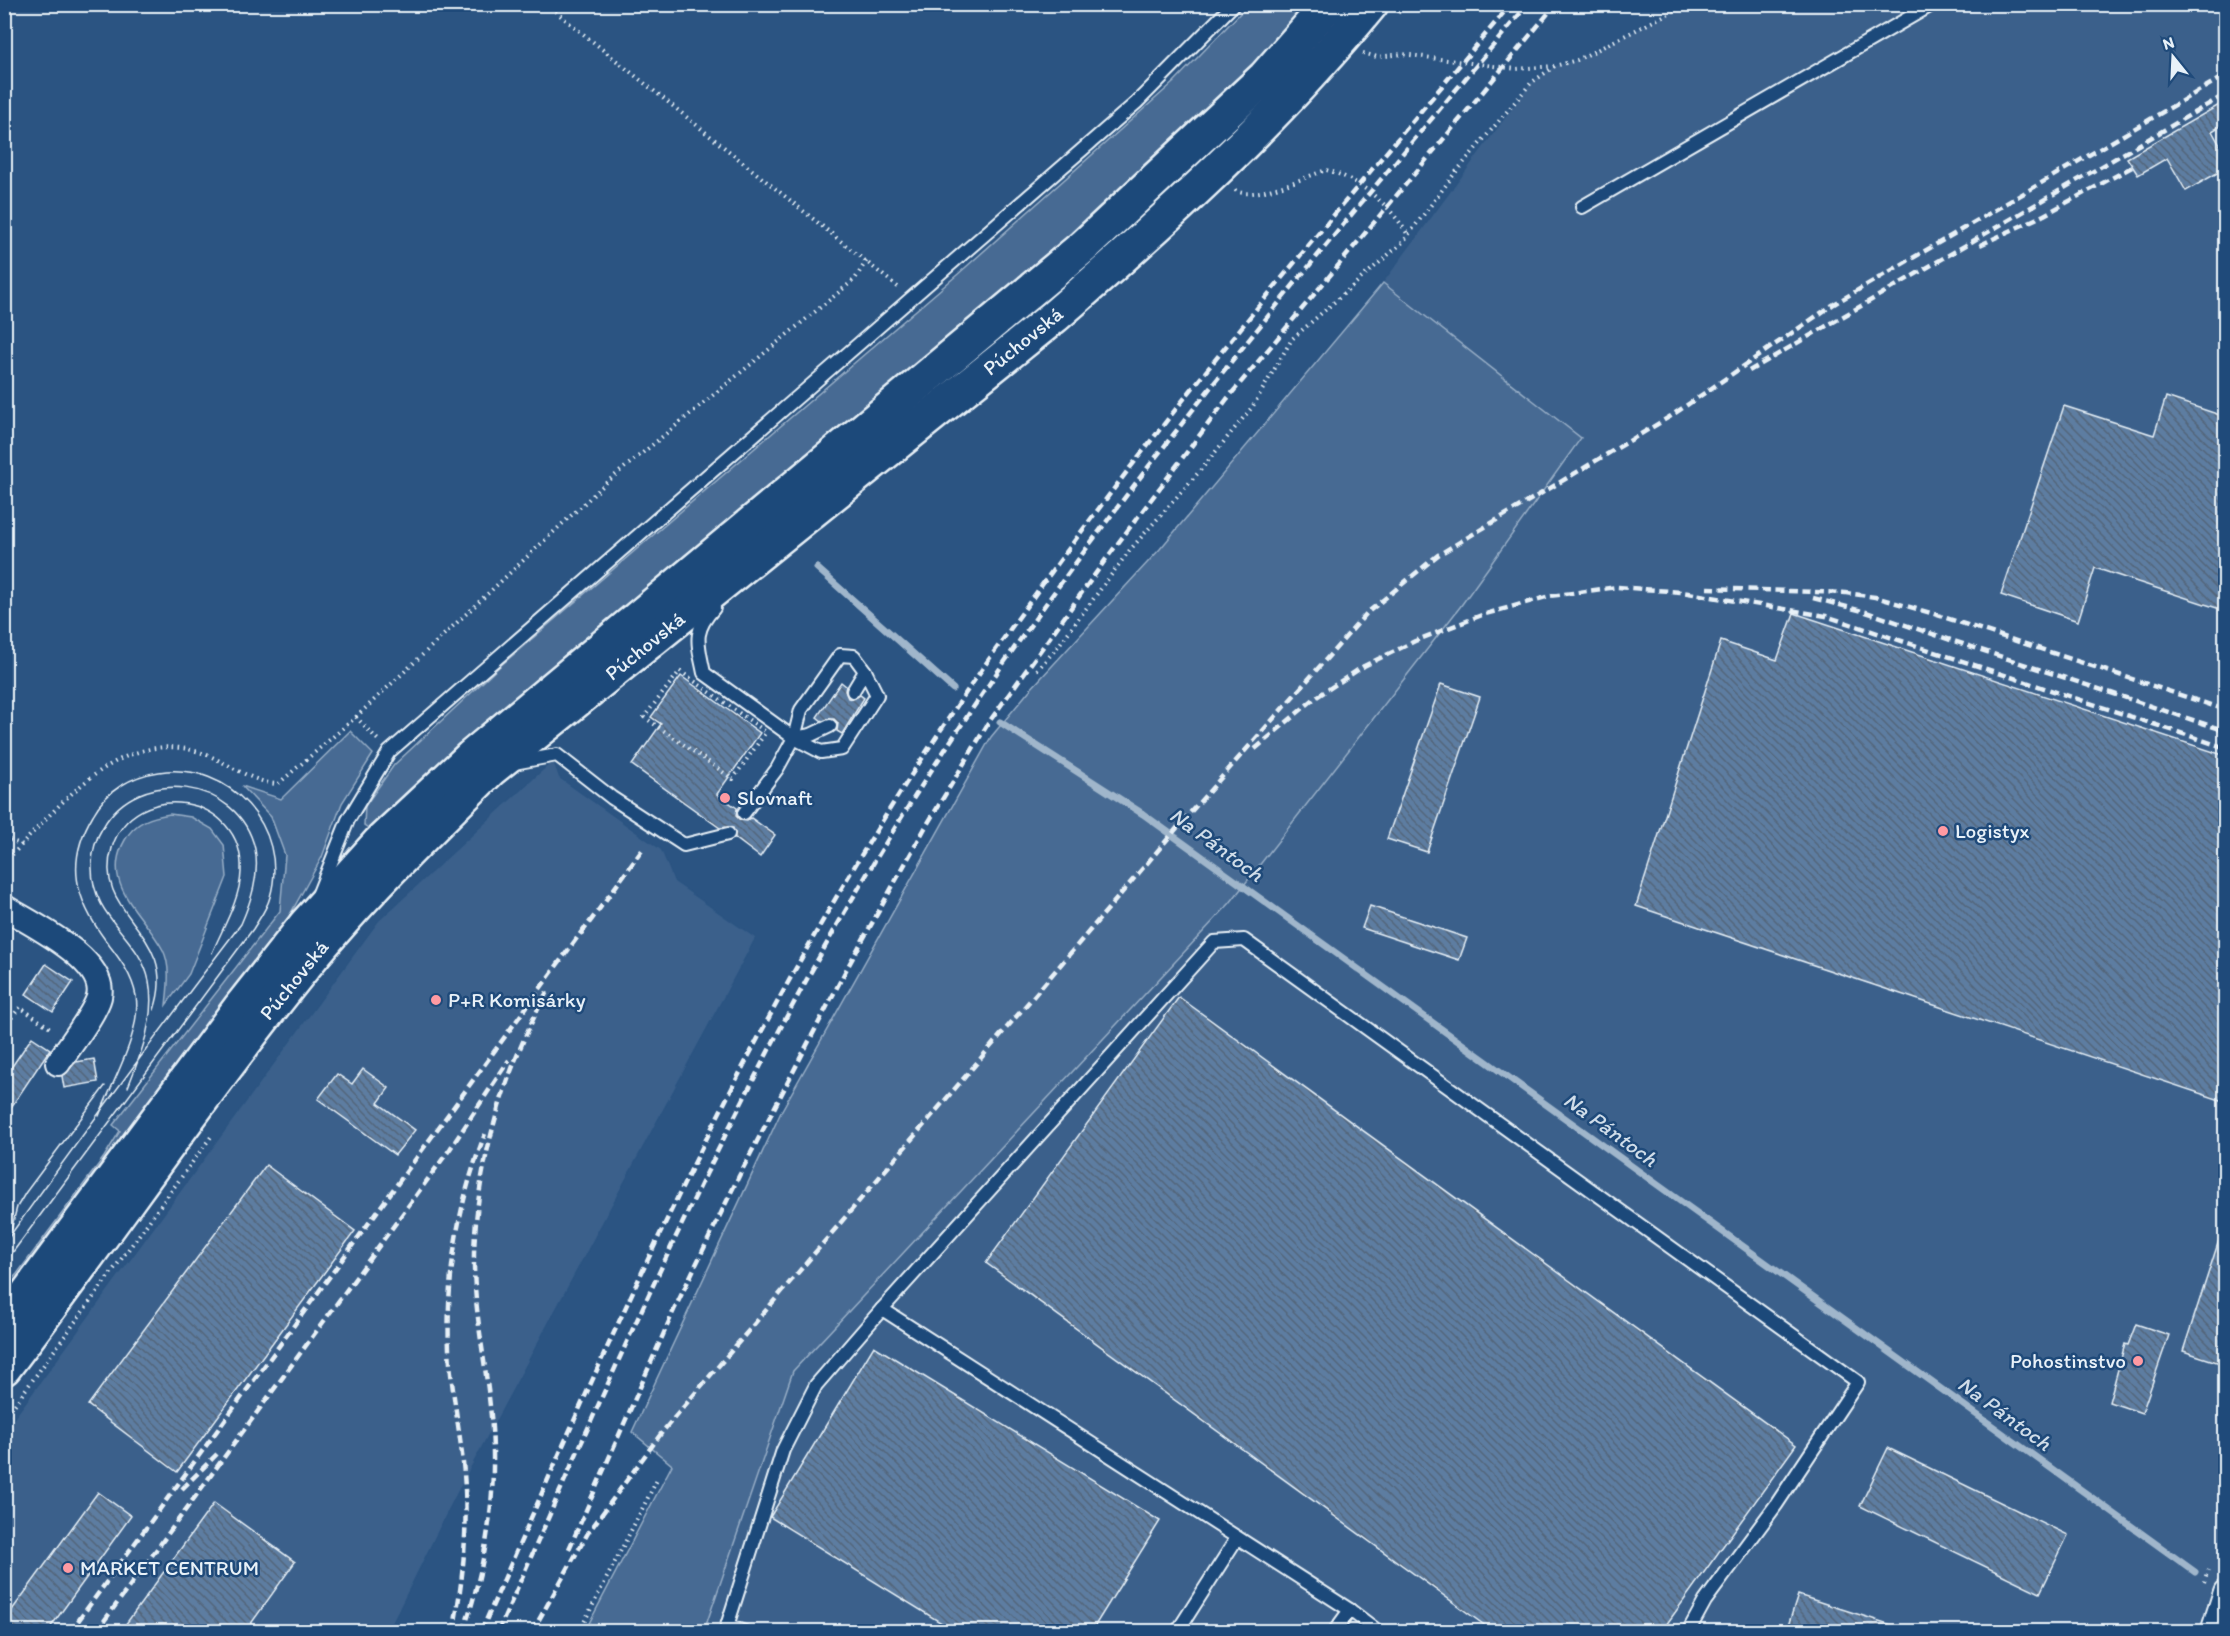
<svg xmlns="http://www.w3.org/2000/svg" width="2230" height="1636" viewBox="0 0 2230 1636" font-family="Itim,sans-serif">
	<defs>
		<pattern id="building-back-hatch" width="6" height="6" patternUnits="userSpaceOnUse" patternTransform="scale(1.5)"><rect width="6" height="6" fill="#5d7da1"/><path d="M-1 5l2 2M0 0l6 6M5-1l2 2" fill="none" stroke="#53657a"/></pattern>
	</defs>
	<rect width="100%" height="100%" fill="#2b5482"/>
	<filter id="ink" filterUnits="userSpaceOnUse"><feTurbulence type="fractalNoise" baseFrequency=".0167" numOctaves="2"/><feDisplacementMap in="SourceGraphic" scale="12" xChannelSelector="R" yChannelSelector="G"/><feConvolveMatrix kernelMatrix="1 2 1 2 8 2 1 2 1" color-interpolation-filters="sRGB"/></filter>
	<g filter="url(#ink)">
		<g fill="#3a608b">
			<path d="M 1687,5 L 2225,5 L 2226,1587 L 2211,1631 L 704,1632 L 793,1371 L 1230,903 L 1460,607 L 1581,438 L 1383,283 L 1531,83 L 1555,66 L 1577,60 Z"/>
			<path d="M 553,761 L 559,778 L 661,850 L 674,882 L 755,938 L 454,1498 L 388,1631 L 5,1632 L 5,1431 L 379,921 Z"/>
		</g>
		<g fill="#476b93" stroke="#98aec6" stroke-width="1.5">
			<path d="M 1248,5 L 1311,5 L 1226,98 L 1130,188 L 370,829 L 364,825 L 365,806 L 394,765 L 499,667 L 957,275 L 1174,82 Z"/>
			<path d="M 1383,283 L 1581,438 L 1460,607 L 1230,903 L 793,1371 L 704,1631 L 585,1631 L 672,1465 L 632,1432 L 782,1110 L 991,737 L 1029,691 L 1160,549 Z"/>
			<path d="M 350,731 L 373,754 L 342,803 L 322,857 L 283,927 L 5,1308 L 5,1282 L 7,1284 L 17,1274 L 104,1157 L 120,1131 L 113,1125 L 280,911 L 285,855 L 271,817 L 242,786 L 281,799 Z"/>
			<path d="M 170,814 L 191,817 L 212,829 L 224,845 L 227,877 L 189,974 L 166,1005 C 168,987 171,966 163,950 C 144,914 99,885 125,840 C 135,822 150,817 170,814 Z"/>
		</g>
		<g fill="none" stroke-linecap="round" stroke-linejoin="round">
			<g stroke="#a0b6cb" stroke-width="7">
				<path d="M 817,568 L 953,689"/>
				<path d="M 1000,722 L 1143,814 L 2195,1572"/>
			</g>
		</g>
		<g fill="url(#building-back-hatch)" stroke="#e8f1f8" stroke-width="1.5">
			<path d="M 2226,101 L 2226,123 L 2212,131 L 2226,156 L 2226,168 L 2186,191 L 2167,158 L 2138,175 L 2127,158 Z"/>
			<path d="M 2166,397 L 2226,417 L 2226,611 L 2095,568 L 2078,621 L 2001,595 L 2064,406 L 2154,435 Z"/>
			<path d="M 1794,613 L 2226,756 L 2226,1102 L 1636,906 L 1721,641 L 1777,660 Z"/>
			<path d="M 681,676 L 760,733 L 717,794 L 737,808 L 736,816 L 740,820 L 747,821 L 751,818 L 775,835 L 760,857 L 735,838 L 733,828 L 720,828 L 632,765 L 661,724 L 651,717 Z"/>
			<path d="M 841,682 L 846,686 L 845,691 L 848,698 L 853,699 L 860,695 L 864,698 L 842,734 L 837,731 L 838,723 L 834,719 L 822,721 L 817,717 Z"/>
			<path d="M 1441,684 L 1480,697 L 1427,852 L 1387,839 Z"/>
			<path d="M 1370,906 L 1467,938 L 1459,960 L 1362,928 Z"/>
			<path d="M 46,964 L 73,982 L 53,1012 L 26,994 Z"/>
			<path d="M 1179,997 L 1796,1445 L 1661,1632 L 1494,1632 L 986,1263 Z"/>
			<path d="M 32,1037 L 50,1049 L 4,1118 L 4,1078 Z"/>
			<path d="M 94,1059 L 98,1082 L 64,1088 L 62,1076 L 76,1062 Z"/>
			<path d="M 363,1069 L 389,1088 L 378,1103 L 415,1130 L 395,1155 L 318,1099 L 337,1074 L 352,1084 Z"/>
			<path d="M 266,1165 L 355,1231 L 177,1472 L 88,1405 Z"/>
			<path d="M 2222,1231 L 2226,1232 L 2226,1365 L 2183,1351 Z"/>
			<path d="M 2136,1324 L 2169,1335 L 2142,1413 L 2109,1402 L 2125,1344 L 2128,1345 Z"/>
			<path d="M 874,1346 L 1160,1521 L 1091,1632 L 956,1632 L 770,1517 Z"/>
			<path d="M 1888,1448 L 2068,1535 L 2040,1593 L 1860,1506 Z"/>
			<path d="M 98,1492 L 131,1516 L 47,1632 L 4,1632 L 4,1621 Z"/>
			<path d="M 214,1503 L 295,1562 L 245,1632 L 120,1632 Z"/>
			<path d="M 1798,1595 L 1901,1628 L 1900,1632 L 1786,1632 Z"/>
		</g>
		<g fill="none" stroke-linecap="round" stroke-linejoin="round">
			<g stroke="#e8f1f8" stroke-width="16">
				<g id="service">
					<path d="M 1582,207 L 1933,4"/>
					<path d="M 714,608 C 692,632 698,643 704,673 L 794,738 L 777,769 L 744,813"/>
					<path d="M 794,738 L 801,710 L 840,655 L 854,656 L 865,671 L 853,691"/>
					<path d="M 794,738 L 821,752 L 842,749 L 877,695 L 865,671"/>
					<path d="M 794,738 L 811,735 L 830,726"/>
					<path d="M 514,763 L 557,755 L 612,798 L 684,845 L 728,834"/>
					<path d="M 319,893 L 348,820 L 389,752 L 1136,103 L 1234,4"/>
					<path d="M 1350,1610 L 882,1309 L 1214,942 L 1244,940 L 1858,1382 L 1776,1505 L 1705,1601 L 1688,1632"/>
					<path d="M 727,1626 L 783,1450 L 816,1385 L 882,1309"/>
					<path d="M 725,1632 L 727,1626 L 745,1632"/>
					<path d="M 1177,1632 L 1237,1538"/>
					<path d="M 1334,1632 L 1350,1610 L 1379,1632"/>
				</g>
			</g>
			<g stroke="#e8f1f8" stroke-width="28">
				<g id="minor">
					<path d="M 4,907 C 31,924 108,960 99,997 C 95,1013 68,1048 58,1063"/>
					<path d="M 2213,1632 L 2226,1592"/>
				</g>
			</g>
			<g stroke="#e8f1f8" stroke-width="38">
				<g id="secondary">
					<path d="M 4,1325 L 239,1009 L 306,924 L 379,843 L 471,757 L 1084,246 L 1265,77 L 1329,4"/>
					<path d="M 4,1368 C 106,1235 200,1095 306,964 C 362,895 426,833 490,770 L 1055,316 C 1167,219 1276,120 1371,4"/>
				</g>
			</g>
			<g stroke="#e8f1f8" stroke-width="4" stroke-dasharray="1.5 4.5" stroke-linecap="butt">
				<path d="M 546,4 L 899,288"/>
				<path d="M 1398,13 L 1405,4"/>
				<path d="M 1363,53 L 1377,57 L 1402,54 L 1516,69 L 1554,66"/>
				<path d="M 1235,190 C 1252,202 1305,177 1326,170 C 1360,179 1391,206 1408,235"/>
				<path d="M 1037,670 L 1056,649 L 1129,551 L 1199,472 L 1253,406 L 1292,339 L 1403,242 L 1455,173 L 1531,83 L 1555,66 L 1577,60 L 1687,4"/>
				<path d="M 680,671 L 766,732 L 733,779 L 644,717 Z"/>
				<path d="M 356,717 L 607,482 L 855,279 L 867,260"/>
				<path d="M 4,838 L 23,845"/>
				<path d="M 4,863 C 55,812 116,726 199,752 C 225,760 251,783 278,784 L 356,717 L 378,740"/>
				<path d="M 4,1027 L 20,1007 L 53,1030"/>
				<path d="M 4,1419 L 213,1134"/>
				<path d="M 2204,1582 L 2208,1570"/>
				<path d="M 579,1632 L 657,1480"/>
			</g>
			<use href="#service" stroke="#1f4a7a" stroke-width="12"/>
			<use href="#minor" stroke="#1f4a7a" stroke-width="24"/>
			<use href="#secondary" stroke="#1f4a7a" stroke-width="33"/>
			<g stroke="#e8f1f8" stroke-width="1.5">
				<path d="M 154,1010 C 181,931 91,917 112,848 C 133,777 245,793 241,872 C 240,900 223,927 212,953"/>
				<path d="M 11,1230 L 17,1207 L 26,1192 L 105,1086"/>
				<path d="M 4,1244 C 81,1136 161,1029 241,924 C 251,901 260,875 255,849 C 239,778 138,765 103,827 C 96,838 92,852 92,866 C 91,919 140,936 149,981 C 156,1018 141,1054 128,1087"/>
				<path d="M 4,1264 L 253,929 C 259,919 267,909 270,897 C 290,828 229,761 159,772 C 131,776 106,791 93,815 C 65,862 75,899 106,941 C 119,958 132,974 136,996 C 142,1032 112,1082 99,1116"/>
			</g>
			<g stroke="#e8f1f8" stroke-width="4.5" stroke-dasharray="9 4.5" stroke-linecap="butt">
				<path d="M 1980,245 L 2044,215 L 2132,167"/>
				<path d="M 1749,371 L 2226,94"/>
				<path d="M 1707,588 L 1846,593 L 1875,597 L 1931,613 L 2226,710"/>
				<path d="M 1813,598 L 1866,612 L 2226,731"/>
				<path d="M 1255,749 L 1315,698 L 1364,666 L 1415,641 L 1482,615 L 1550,596 L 1617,587 L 1682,592 L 1826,616 L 2226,748"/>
				<path d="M 581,934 L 643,849"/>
				<path d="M 182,1489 L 218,1453"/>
				<path d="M 569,1549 L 674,1310 L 739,1176 L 846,970 L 925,828 L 989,722 L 1106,559 L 1227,399 L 1556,4"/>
				<path d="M 70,1632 L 585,927"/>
				<path d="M 96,1632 L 450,1149 L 509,1060"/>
				<path d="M 453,1632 C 464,1577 469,1519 463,1463 C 459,1425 451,1387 449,1349 C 446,1275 458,1203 485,1134"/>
				<path d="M 463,1632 C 487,1562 498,1490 491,1416 C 486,1362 473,1308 474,1253 C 477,1161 505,1069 549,988"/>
				<path d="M 481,1632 C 597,1367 712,1102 862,854 C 1047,548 1281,278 1511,4"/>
				<path d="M 498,1632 C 625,1343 750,1054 920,788 C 1099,509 1315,258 1528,4"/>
				<path d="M 532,1632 L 588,1533 L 663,1431 L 1189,814 L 1367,613 L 1438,555 L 1671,416 L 1834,304 L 2226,75"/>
			</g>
		</g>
	</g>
	<g fill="#ff9aa2" stroke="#1f4a7a" stroke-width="2">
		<circle cx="725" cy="798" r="6"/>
		<circle cx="1943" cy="831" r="6"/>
		<circle cx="436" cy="1000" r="6"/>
		<circle cx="2138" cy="1361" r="6"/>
		<circle cx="68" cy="1568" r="6"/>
	</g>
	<g text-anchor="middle" stroke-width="5" stroke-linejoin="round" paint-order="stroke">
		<g font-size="21" fill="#e8f1f8" stroke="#1f4a7a">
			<text transform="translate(1023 341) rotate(-39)" y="7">Púchovská</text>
			<text transform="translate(645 646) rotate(-39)" y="7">Púchovská</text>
			<text transform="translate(294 980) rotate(-51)" y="7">Púchovská</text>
		</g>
		<g font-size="21" fill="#e8f1f8" stroke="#1f4a7a" text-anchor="start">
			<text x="737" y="805">Slovnaft</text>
			<text x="1955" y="838">Logistyx</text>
			<text x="448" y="1007">P+R Komisárky</text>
			<text x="2126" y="1368" text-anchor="end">Pohostinstvo</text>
			<text x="80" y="1575">MARKET CENTRUM</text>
		</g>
		<g font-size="22" font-style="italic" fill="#d0dde9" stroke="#1f4a7a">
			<text transform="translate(1217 844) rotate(36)" y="8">Na Pántoch</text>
			<text transform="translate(1611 1129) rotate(36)" y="8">Na Pántoch</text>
			<text transform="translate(2005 1413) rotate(36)" y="8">Na Pántoch</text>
		</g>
	</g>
	<rect width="2230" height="1636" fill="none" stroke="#1f4a7a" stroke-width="24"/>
	<rect x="12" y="12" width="2206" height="1612" fill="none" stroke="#e8f1f8" stroke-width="2" filter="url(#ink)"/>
	<g transform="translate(2173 57) rotate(342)" stroke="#1f4a7a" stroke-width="4.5" paint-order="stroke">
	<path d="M0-4.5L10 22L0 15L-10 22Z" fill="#e8f1f8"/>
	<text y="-9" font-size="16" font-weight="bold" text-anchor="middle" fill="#e8f1f8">N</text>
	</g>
</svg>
